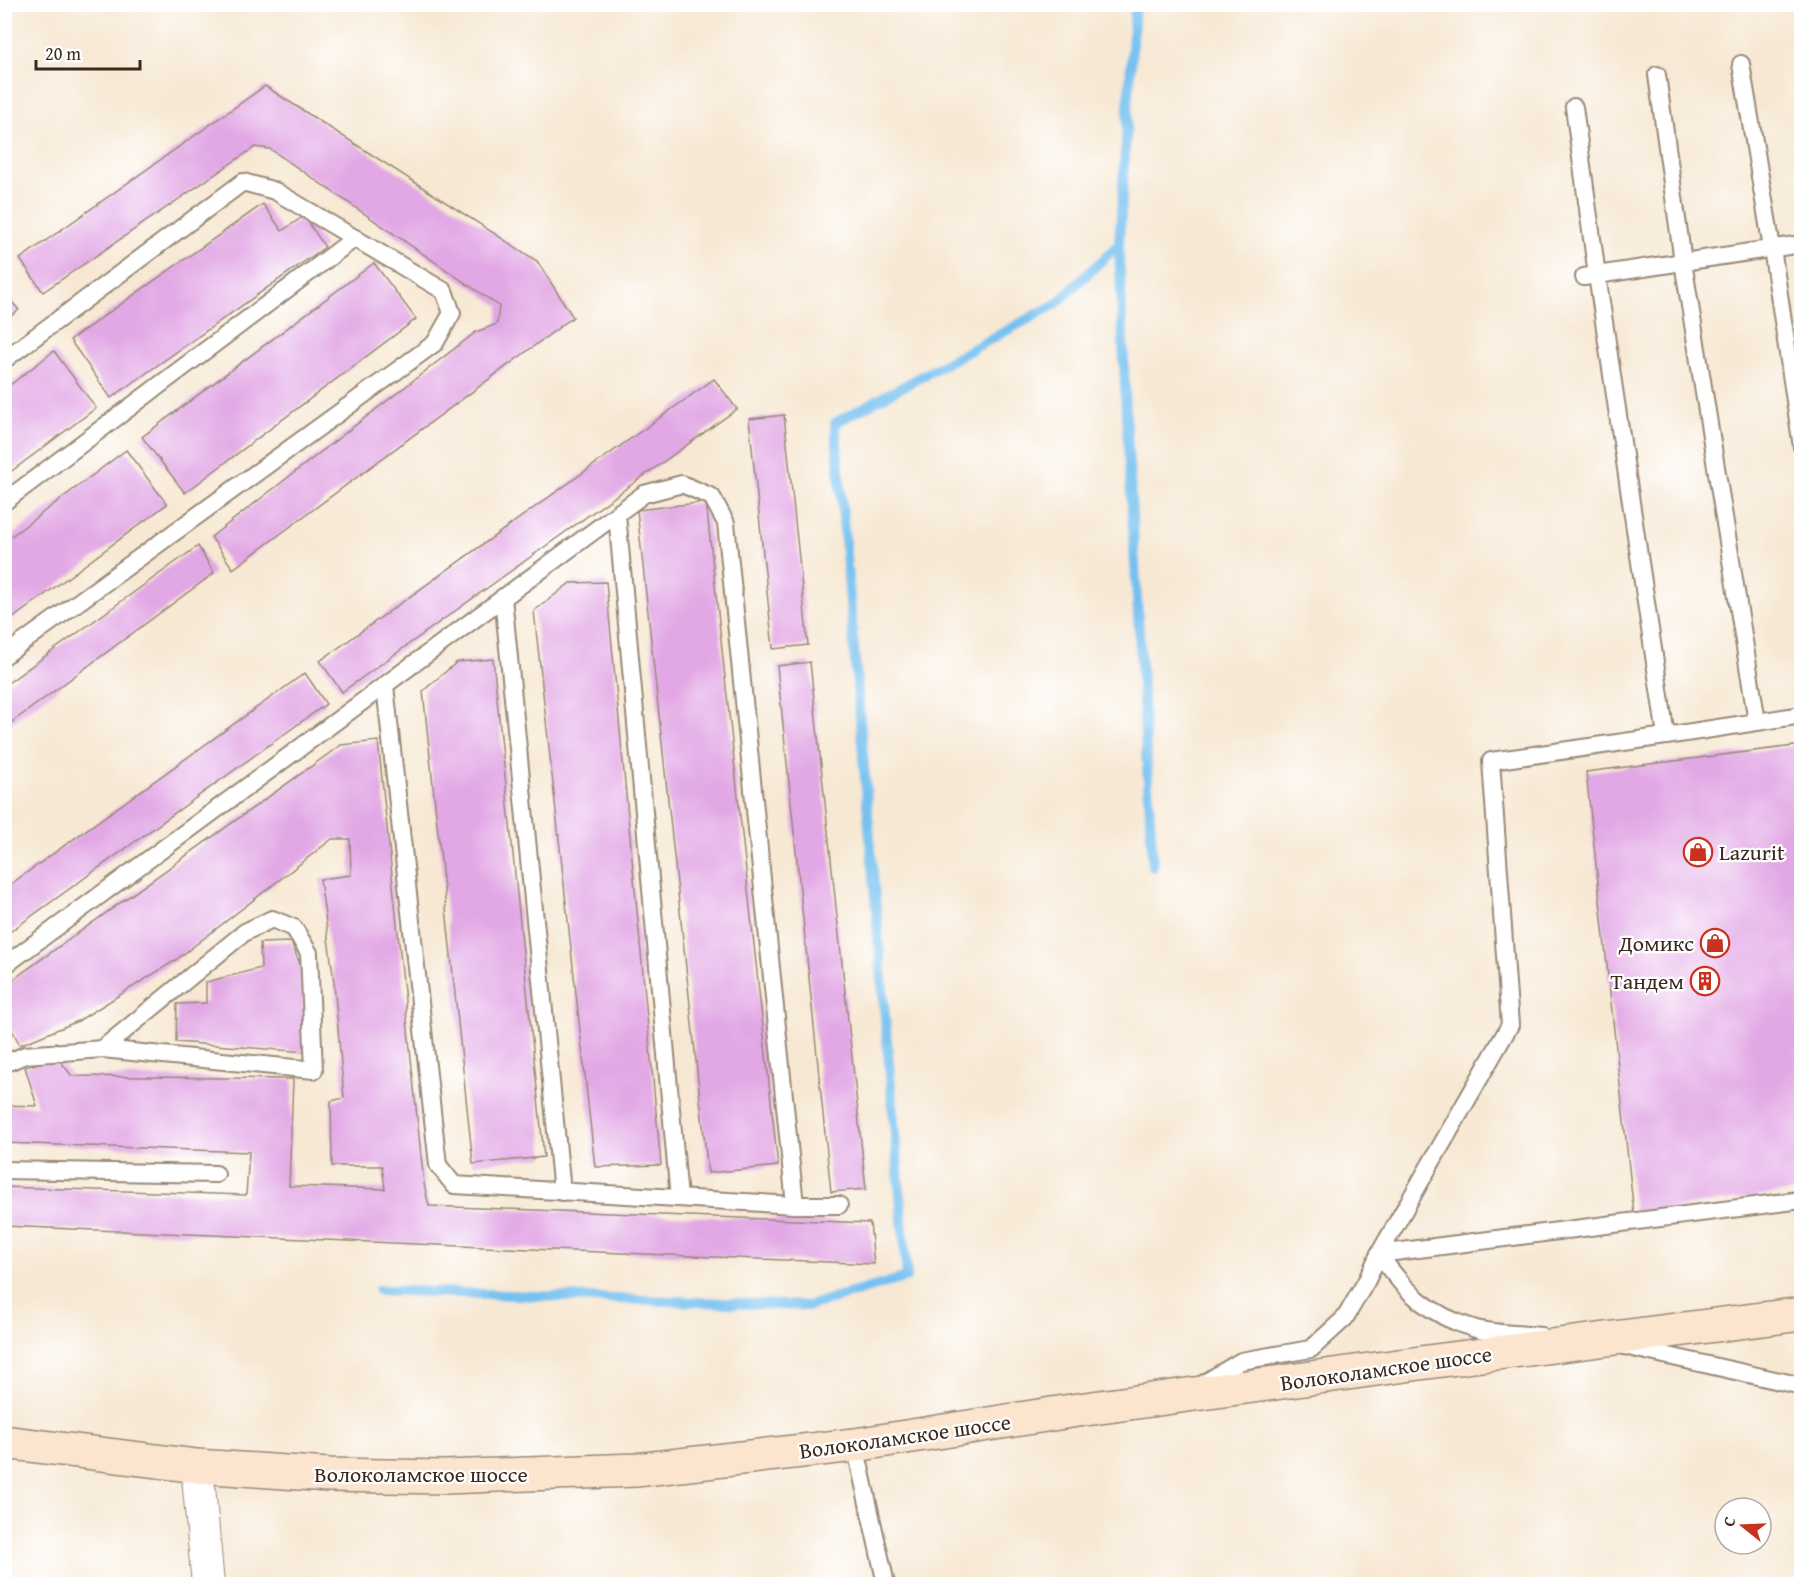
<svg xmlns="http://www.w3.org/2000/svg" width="1806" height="1589" viewBox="0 0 1806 1589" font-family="'Gentium Book Plus',serif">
	<rect width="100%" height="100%" fill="#fff"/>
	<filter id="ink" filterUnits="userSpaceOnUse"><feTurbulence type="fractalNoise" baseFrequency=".0167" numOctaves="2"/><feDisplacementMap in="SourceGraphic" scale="12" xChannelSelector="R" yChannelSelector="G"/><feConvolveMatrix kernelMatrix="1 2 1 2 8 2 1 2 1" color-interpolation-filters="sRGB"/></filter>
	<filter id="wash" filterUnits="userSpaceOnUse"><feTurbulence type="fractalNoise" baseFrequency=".008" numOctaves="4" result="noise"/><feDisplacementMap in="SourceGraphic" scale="24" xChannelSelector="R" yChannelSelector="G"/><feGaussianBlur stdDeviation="1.35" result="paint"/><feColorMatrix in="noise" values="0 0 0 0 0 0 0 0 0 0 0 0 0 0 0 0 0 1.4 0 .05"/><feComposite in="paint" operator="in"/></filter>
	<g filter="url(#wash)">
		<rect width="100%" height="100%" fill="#f7e8d3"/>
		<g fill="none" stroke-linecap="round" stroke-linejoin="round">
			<g stroke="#76c1f0" stroke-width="10">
				<path d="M 1135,4 L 1119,244 L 1126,414 L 1153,867"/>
				<path d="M 379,1290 L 808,1306 L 907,1277 L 835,423 L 1056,304 L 1119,244"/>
			</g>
		</g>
		<g id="blocks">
			<g fill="#e2a7e5">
				<path d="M 265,86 L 537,261 L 573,317 L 233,569 L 211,537 L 476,332 L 497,324 L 499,306 L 270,149 L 255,147 L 43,292 L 20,259 Z"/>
				<path d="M 263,204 L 282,231 L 304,216 L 325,247 L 111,398 L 70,340 Z"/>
				<path d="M 374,263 L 416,319 L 185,493 L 142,437 Z"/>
				<path d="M 4,293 L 19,310 L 4,321 Z"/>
				<path d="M 54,351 L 96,408 L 5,476 L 5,389 Z"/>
				<path d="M 714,379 L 737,409 L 342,692 L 320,661 Z"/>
				<path d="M 784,415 L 808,645 L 773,649 L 749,419 Z"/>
				<path d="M 126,450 L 167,504 L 5,624 L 5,541 Z"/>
				<path d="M 706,502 L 778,1166 L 708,1173 L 637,510 Z"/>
				<path d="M 198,546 L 214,573 L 4,728 L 4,686 Z"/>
				<path d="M 606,582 L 661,1165 L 595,1167 L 534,611 L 570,583 Z"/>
				<path d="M 493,659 L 544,1157 L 473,1164 L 423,691 L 457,662 Z"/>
				<path d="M 810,662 L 866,1189 L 831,1192 L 777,666 Z"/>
				<path d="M 305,673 L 326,704 L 4,936 L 4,889 Z"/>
				<path d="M 378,741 L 424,1184 L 429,1206 L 870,1223 L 874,1264 L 4,1226 L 4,1187 L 246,1195 L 249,1152 L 4,1143 L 4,1105 L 37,1106 L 25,1067 L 58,1058 L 72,1076 L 293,1079 L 289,1186 L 385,1189 L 382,1166 L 332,1166 L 331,1101 L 344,1098 L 334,982 L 320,879 L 351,875 L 350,839 L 332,839 L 176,960 L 78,1021 L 20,1045 L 11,1028 L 4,1033 L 4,986 L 341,745 Z"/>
				<path d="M 1802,745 L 1802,1190 L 1634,1214 L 1586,772 Z"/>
				<path d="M 291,942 L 302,969 L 306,1052 L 176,1042 L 177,1004 L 206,1003 L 206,982 L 261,968 L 260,943 Z"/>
			</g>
		</g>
	</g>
	<g filter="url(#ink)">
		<use href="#blocks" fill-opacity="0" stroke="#998978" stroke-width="1.5"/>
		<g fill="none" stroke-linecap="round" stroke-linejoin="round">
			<g stroke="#998978" stroke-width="20">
				<g id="service">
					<path d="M 1741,64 L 1772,248 L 1802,447"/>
					<path d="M 1657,75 L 1683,262 L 1757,722"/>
					<path d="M 1574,107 L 1597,275 L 1666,736 L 1802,715"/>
					<path d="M 1584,277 L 1802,244"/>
					<path d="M 4,360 L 243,182 L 275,191 L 444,291 L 452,313 L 435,343 L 4,656"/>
					<path d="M 4,502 L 355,238"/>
					<path d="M 617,514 L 679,1198"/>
					<path d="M 503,597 L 562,1192"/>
					<path d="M 385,686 L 438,1165 L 454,1185 L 795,1205 L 839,1205"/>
					<path d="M 4,966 L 644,494 L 682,484 L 712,497 L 726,523 L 795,1205"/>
					<path d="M 4,1064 L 25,1055 L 102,1049 L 314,1070 L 309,953 L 294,928 L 272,919 L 245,932 L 102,1049"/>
					<path d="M 4,1170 L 216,1174"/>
					<path d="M 1379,1254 L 1802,1200"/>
					<path d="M 1379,1254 C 1405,1292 1430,1316 1476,1329 C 1496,1334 1520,1334 1541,1336"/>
					<path d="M 1624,1346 L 1802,1386"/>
					<path d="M 1201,1385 L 1241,1361 L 1311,1349 L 1345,1318 L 1367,1280 L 1379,1254 L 1510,1025 L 1491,761 L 1666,736"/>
					<path d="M 855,1445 L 886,1584"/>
				</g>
			</g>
			<g stroke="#998978" stroke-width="34">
				<path id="minor" d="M 197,1466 L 208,1584"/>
			</g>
			<g stroke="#998978" stroke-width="36">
				<path id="secondary" d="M 4,1442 L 197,1466 L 329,1475 L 445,1477 L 636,1470 L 855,1445 L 1071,1411 L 1435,1361 L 1802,1314"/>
			</g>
			<use href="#service" stroke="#fff" stroke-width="16"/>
			<use href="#minor" stroke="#fff" stroke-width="32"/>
			<use href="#secondary" stroke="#fbe5cf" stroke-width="33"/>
		</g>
	</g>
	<defs>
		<g id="shop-ring" transform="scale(1.5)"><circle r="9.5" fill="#fff" stroke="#c8321e" stroke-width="1.5"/><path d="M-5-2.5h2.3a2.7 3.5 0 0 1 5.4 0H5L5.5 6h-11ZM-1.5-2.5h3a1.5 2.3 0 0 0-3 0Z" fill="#c8321e"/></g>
		<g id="building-ring" transform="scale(1.5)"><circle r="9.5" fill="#fff" stroke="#c8321e" stroke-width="1.5"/><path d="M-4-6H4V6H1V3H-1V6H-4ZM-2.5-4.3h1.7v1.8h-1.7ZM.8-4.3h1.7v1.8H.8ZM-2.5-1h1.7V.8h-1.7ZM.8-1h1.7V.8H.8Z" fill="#c8321e"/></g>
	</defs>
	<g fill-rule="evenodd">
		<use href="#shop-ring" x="1698" y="852"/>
		<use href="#shop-ring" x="1715" y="943"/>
		<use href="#building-ring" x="1705" y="981"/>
	</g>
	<g text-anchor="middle" stroke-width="4.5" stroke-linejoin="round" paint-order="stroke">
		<g font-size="22" fill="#3b2a1e" stroke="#fff" text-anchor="end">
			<text x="1719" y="860" text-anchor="start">Lazurit</text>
			<text x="1694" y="951">Домикс</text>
			<text x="1684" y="989">Тандем</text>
		</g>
		<g font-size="22" fill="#3b2a1e" stroke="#fff">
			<text transform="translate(1386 1368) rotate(-8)" y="8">Волоколамское шоссе</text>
			<text transform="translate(905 1436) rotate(-8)" y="8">Волоколамское шоссе</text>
			<text x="421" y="1482">Волоколамское шоссе</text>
		</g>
	</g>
	<rect width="1806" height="1589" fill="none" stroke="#fff" stroke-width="24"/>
	<g transform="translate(1743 1526) rotate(288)"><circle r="28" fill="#ffffff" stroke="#b1aaa5" stroke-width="1.5"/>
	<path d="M0-4.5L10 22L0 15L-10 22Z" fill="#c8321e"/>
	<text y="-9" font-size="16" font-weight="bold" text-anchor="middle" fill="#3b2a1e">С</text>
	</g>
	<path d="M36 60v9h104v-9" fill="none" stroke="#3b2a1e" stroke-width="3"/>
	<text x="45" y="60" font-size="18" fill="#3b2a1e" stroke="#ffffff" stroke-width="4.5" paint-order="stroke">20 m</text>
</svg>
